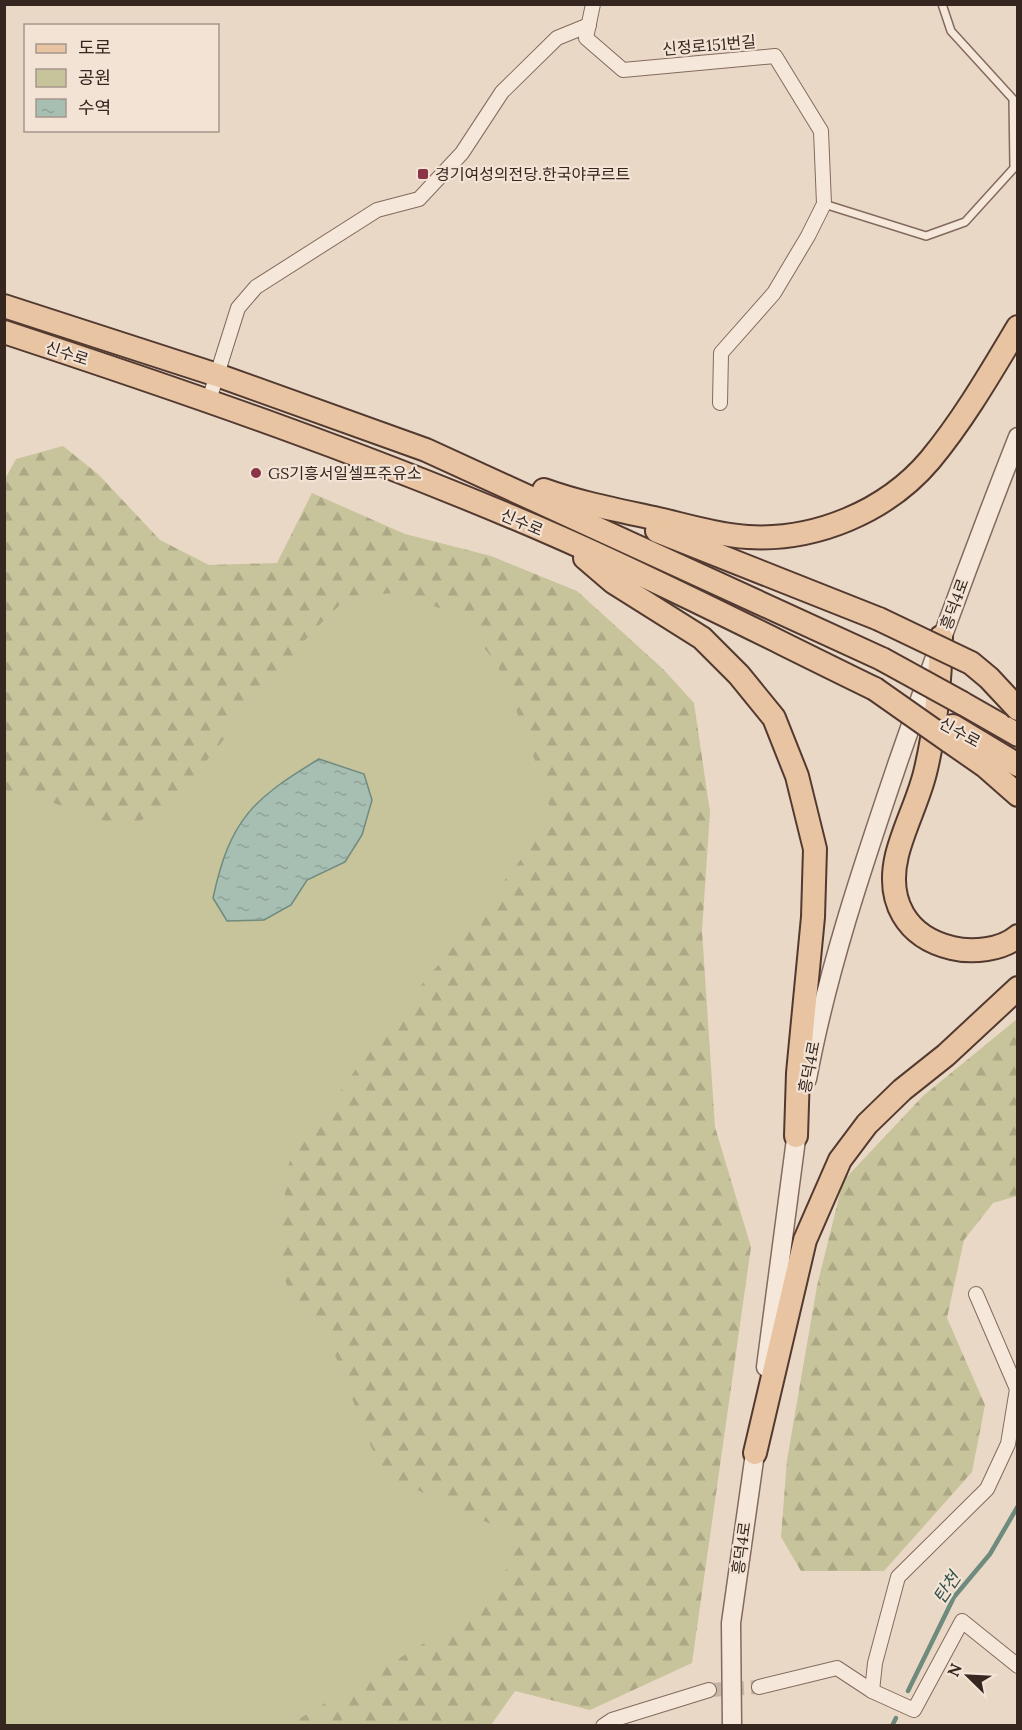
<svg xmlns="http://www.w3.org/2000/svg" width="1022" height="1730" viewBox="0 0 1022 1730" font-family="Lora,'Noto Sans KR',serif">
	<defs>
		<pattern id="forest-firs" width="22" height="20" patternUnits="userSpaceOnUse" patternTransform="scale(1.5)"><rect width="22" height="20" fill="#c7c39b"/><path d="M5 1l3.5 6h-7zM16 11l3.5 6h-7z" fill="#aca785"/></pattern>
		<pattern id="water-ripples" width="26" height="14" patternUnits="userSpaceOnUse" patternTransform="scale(1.5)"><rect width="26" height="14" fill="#a7beb2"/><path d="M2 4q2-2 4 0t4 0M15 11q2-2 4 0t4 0" fill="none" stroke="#90a399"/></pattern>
	</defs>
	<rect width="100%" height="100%" fill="#ead8c6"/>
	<path fill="#c7c39b" d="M 389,555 L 555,682 L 550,1536 L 366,1725 L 5,1725 L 5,754 Z"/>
	<g fill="url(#forest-firs)">
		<path d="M 63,446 L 98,474 L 160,540 L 209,565 L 277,563 L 312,493 L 405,534 L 491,556 L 577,591 L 663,669 L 694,703 L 710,812 L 702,931 L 715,1127 L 751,1247 L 692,1663 L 590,1710 L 515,1691 L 491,1725 L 289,1725 L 459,1622 L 511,1564 L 510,1533 L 387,1476 L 372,1449 L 326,1332 L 294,1305 L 277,1257 L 289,1163 L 386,1027 L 450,951 L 553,818 L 528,739 L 496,662 L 454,613 L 396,593 L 349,596 L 311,633 L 180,793 L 136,824 L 97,820 L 34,795 L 5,802 L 5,479 L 16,459 Z"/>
		<path d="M 1017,1019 L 1017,1196 L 993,1203 L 964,1240 L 947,1318 L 985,1405 L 972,1472 L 884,1571 L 801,1571 L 781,1537 L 787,1460 L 817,1286 L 843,1181 L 923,1096 Z"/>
	</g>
	<path fill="url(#water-ripples)" stroke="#6f8b7e" stroke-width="1.5" d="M 319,759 L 364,774 L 372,800 L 362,835 L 345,862 L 307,880 L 291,905 L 264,920 L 227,921 L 213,898 C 230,819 253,799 319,759 Z"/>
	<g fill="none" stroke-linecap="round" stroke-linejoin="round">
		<g stroke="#6f8b7e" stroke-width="4.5">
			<path d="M 908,1691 L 954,1597 L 990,1554 L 1018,1506"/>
			<path d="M 892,1726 L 896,1718"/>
		</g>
		<path stroke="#c6b4a5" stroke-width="14" stroke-dasharray="14 7" stroke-linecap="butt" d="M 709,1690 L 759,1687"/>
		<g stroke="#836a5e" stroke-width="10">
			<path id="service" d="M 824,204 L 926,236 L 965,222 L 1014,168 L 1013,99 L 951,31 L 942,4"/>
		</g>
		<g stroke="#836a5e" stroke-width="16">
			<g id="minor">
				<path d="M 593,4 L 586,38 L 623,70 L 775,56 L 821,131 L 824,204 L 808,236 L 774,293 L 721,353 L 720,403"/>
				<path d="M 209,400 L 238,308 L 256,287 L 377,210 L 419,199 L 462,153 L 502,92 L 557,38 L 589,25"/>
				<path d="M 759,1687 L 837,1668 L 872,1691 L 914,1710 L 962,1621 L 1018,1666"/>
				<path d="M 872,1691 L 875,1663 L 898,1577 L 987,1489 L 1008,1444 L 1017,1389 L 976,1294"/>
				<path d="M 603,1726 L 612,1720 L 709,1690"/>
			</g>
		</g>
		<g stroke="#836a5e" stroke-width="21">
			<g id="tertiary">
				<path d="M 807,1079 C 827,972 862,868 897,765 C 935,655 975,546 1018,437"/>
				<path d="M 766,1367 L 798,1124"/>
				<path d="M 732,1726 L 731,1623 L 757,1439"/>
			</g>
		</g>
		<g stroke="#523a31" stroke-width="26">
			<g id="primary">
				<path d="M 4,306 L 217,375 L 426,450 L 882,659"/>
				<path d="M 4,332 C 192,394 378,458 559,537 C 666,584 770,638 875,689"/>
				<path d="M 544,490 C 580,503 617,510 654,518 C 685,525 716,535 748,537 C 815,541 886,512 930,460 C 964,419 991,372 1018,327"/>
				<path d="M 657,531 L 879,619"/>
				<path d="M 585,558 L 613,582 L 702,638 L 739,675 L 774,718 L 797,776 L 815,849 L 813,917 L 798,1073 L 796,1136"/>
				<path d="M 941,637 C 940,684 936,728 925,773 C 918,801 904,827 897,855 C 886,901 906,937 952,948 C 972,953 1002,950 1018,936"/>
				<path d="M 962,703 L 1018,735"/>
				<path d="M 953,726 L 1018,765"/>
				<path d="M 949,741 L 985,766 L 1018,795"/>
				<path d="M 755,1453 L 805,1240 L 840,1160 L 867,1124 L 902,1090 L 946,1055 L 1018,988"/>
			</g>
		</g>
		<use href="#service" stroke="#f5e7d9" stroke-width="7"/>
		<use href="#minor" stroke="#f5e7d9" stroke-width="14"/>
		<use href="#tertiary" stroke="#f5e7d9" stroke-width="18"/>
		<use href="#primary" stroke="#e9c4a2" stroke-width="22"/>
		<g stroke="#523a31" stroke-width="26" stroke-linecap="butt">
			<g id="primary-bridge">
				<path d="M 879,619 L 971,663 L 989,678 L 1018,709"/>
				<path d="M 882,659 L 962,703"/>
				<path d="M 875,689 L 949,741"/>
			</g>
		</g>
		<use href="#primary-bridge" stroke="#e9c4a2" stroke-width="22"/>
	</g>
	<g fill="#8c3447" stroke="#f2e3d5" stroke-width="2">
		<rect x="417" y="168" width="12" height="12" rx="3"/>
		<circle cx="256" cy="473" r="6"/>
	</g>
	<g text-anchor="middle" stroke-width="4.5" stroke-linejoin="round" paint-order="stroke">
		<g font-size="16" fill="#352620" stroke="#f2e3d5">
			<text transform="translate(709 45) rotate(-5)" y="6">신정로151번길</text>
			<text transform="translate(67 353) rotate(18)" y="6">신수로</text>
			<text transform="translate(522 522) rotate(23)" y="6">신수로</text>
			<text transform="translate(954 604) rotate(-70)" y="6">흥덕4로</text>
			<text transform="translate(960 732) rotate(29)" y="6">신수로</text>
			<text transform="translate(809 1067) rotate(-79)" y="6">흥덕4로</text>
			<text transform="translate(741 1548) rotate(-82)" y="6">흥덕4로</text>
		</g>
		<g font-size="16" fill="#352620" stroke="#f2e3d5" text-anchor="start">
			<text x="435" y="180">경기여성의전당.한국야쿠르트</text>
			<text x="268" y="479">GS기흥서일셀프주유소</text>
		</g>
		<g font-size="18" font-style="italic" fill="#31534a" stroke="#f2e3d5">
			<text transform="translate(947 1588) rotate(-56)" y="6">탄천</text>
		</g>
	</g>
	<rect width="1022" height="1730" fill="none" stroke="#352620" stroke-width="12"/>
	<rect x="24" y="24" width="195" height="108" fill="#f2e3d5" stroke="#a6978d" stroke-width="1.5"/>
	<rect x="36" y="44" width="30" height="9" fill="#e9c4a2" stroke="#a6978d" stroke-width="1.5"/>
	<text x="78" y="54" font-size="18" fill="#352620">도로</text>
	<rect x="36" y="69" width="30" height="18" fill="#c7c39b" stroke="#a6978d" stroke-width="1.5"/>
	<text x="78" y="84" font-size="18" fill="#352620">공원</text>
	<rect x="36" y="99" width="30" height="18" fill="url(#water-ripples)" stroke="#a6978d" stroke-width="1.5"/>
	<text x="78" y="114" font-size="18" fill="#352620">수역</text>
	<g transform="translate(968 1676) rotate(294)" stroke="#f2e3d5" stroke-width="4.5" paint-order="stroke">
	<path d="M0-4.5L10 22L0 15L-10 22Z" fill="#352620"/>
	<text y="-9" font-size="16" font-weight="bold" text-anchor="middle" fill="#352620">N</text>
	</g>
</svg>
